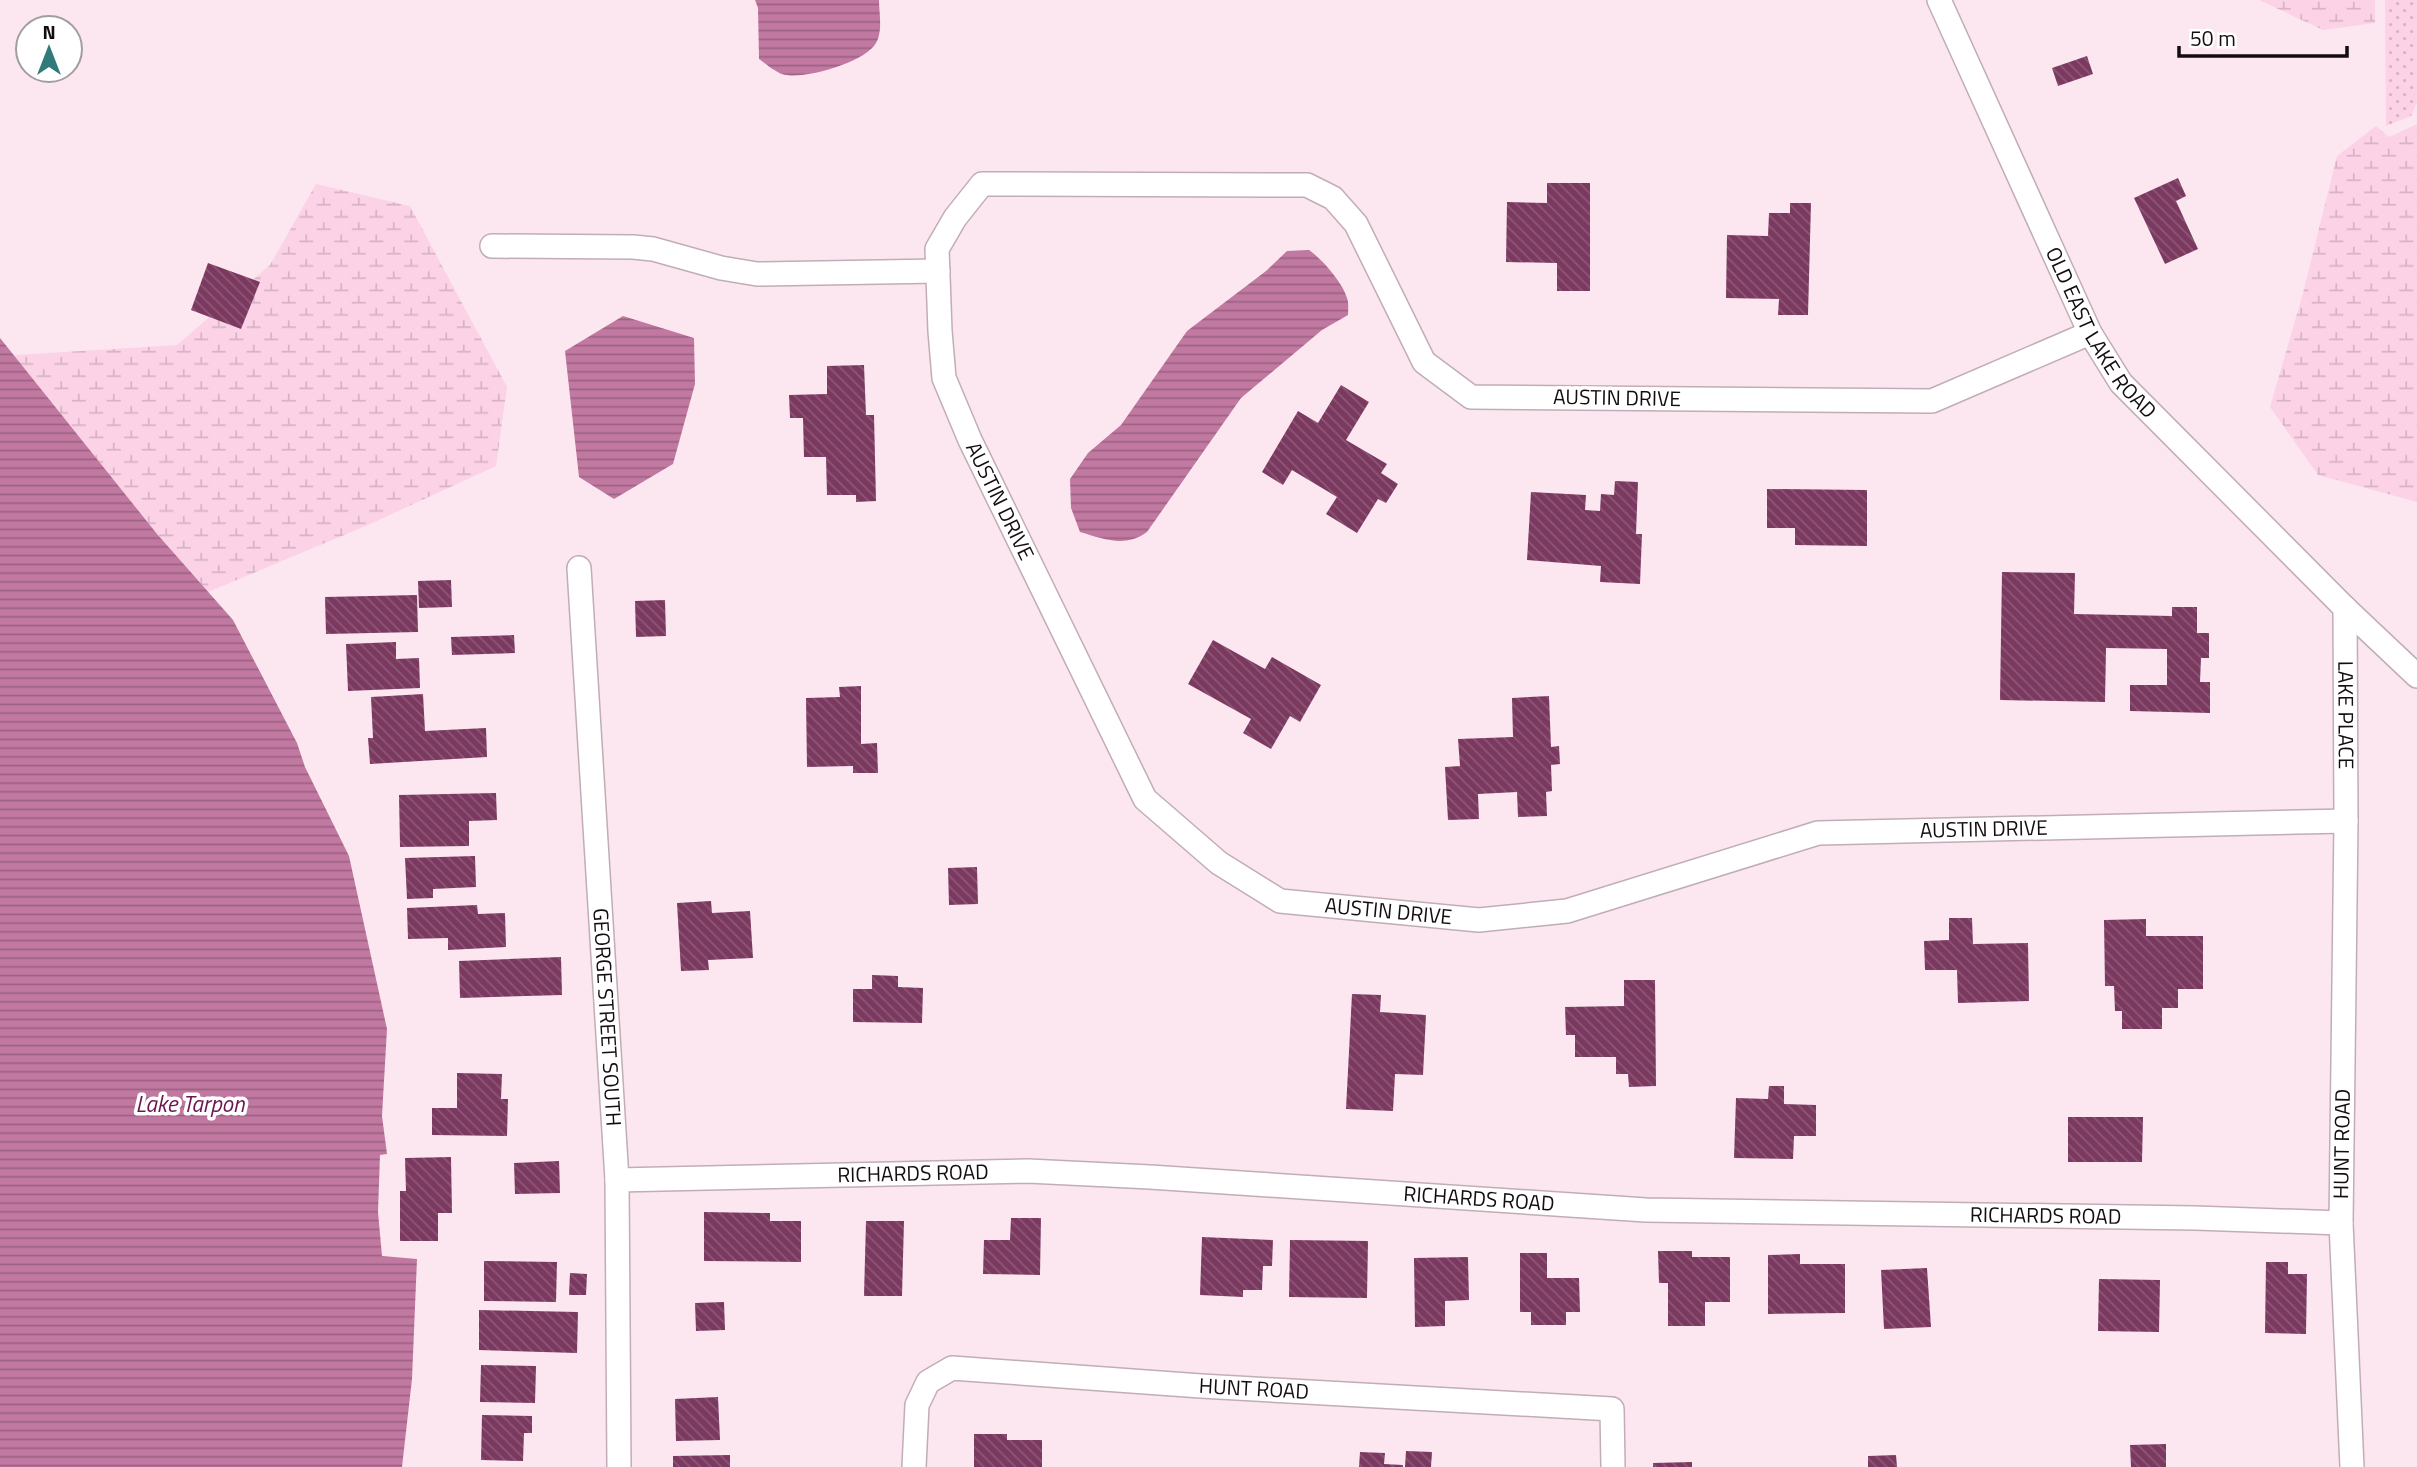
<svg xmlns="http://www.w3.org/2000/svg" width="2417" height="1467" viewBox="0 0 2417 1467" font-family="'Titillium Web',sans-serif">
	<defs>
		<pattern id="grass-dots" width="8" height="8" patternUnits="userSpaceOnUse" patternTransform="scale(1.75)"><rect width="8" height="8" fill="#fcd2e7"/><path d="M2 2h.1M6 6h.1" fill="none" stroke="#d7b3c5" stroke-width="1.8" stroke-linecap="round"/></pattern>
		<pattern id="wetland-marsh" width="20" height="14" patternUnits="userSpaceOnUse" patternTransform="scale(1.75)"><rect width="20" height="14" fill="#fcd2e7"/><path d="M1 5h8M5 5V1M11 12h8M15 12V8" fill="none" stroke="#d7b3c5"/></pattern>
		<pattern id="water-rules" width="6" height="5" patternUnits="userSpaceOnUse" patternTransform="scale(1.75)"><rect width="6" height="5" fill="#c279a1"/><path d="M0 2.5h6" fill="none" stroke="#9c6282"/></pattern>
		<pattern id="building-back-hatch" width="6" height="6" patternUnits="userSpaceOnUse" patternTransform="scale(1.75)"><rect width="6" height="6" fill="#7c3960"/><path d="M-1 5l2 2M0 0l6 6M5-1l2 2" fill="none" stroke="#8b5876"/></pattern>
	</defs>
	<rect width="100%" height="100%" fill="#fce7f1"/>
	<path fill="url(#grass-dots)" d="M 2385,0 L 2417,0 L 2417,102 L 2411,116 L 2386,126 Z"/>
	<g fill="url(#wetland-marsh)">
		<path d="M 2259,0 L 2375,0 L 2375,23 L 2323,30 Z"/>
		<path d="M 2417,124 L 2417,502 L 2318,475 L 2270,407 L 2303,293 L 2337,156 L 2376,126 L 2389,137 Z"/>
		<path d="M 316,184 L 410,206 L 507,387 L 496,466 L 368,525 L 189,600 L 0,356 L 177,345 L 270,265 Z"/>
	</g>
	<g fill="url(#water-rules)">
		<path d="M 755,0 L 879,0 C 879,13 883,31 876,43 C 866,62 802,81 782,74 C 774,71 766,64 759,59 L 758,8 Z"/>
		<path d="M 1309,250 C 1322,259 1343,283 1347,298 C 1349,303 1348,310 1348,315 L 1322,330 L 1241,398 L 1147,532 C 1125,548 1104,539 1080,532 L 1071,508 L 1070,479 L 1088,453 L 1121,425 L 1187,331 L 1266,271 L 1287,251 Z"/>
		<path d="M 623,316 L 694,338 L 695,384 L 673,464 L 614,499 L 579,477 L 565,351 Z"/>
		<path d="M 0,338 L 157,534 L 233,620 L 297,743 L 305,767 L 349,856 L 387,1029 L 382,1116 L 387,1154 L 380,1155 L 378,1212 L 382,1256 L 417,1259 L 412,1379 L 402,1467 L 0,1467 Z"/>
	</g>
	<g fill="url(#building-back-hatch)">
		<path d="M 2087,56 L 2093,74 L 2058,86 L 2052,68 Z"/>
		<path d="M 2178,178 L 2186,196 L 2176,201 L 2198,249 L 2165,264 L 2134,198 Z"/>
		<path d="M 1547,183 L 1590,183 L 1590,291 L 1557,291 L 1557,263 L 1506,262 L 1507,202 L 1547,203 Z"/>
		<path d="M 1790,203 L 1811,203 L 1808,315 L 1778,315 L 1779,299 L 1726,298 L 1727,235 L 1768,236 L 1769,213 L 1790,213 Z"/>
		<path d="M 208,263 L 260,282 L 241,329 L 191,310 Z"/>
		<path d="M 864,365 L 866,415 L 874,415 L 876,501 L 856,502 L 856,495 L 827,495 L 826,457 L 804,457 L 803,418 L 790,418 L 789,395 L 827,394 L 827,366 Z"/>
		<path d="M 1341,385 L 1369,402 L 1346,440 L 1387,464 L 1381,473 L 1398,484 L 1386,503 L 1378,499 L 1357,533 L 1326,514 L 1337,497 L 1292,470 L 1283,485 L 1262,472 L 1298,411 L 1318,423 Z"/>
		<path d="M 1615,481 L 1638,482 L 1636,534 L 1642,534 L 1640,584 L 1600,582 L 1601,566 L 1527,560 L 1531,492 L 1586,495 L 1585,510 L 1600,511 L 1601,494 L 1614,495 Z"/>
		<path d="M 1767,489 L 1867,490 L 1867,546 L 1795,545 L 1795,528 L 1767,528 Z"/>
		<path d="M 2002,572 L 2075,573 L 2074,614 L 2172,616 L 2172,607 L 2197,607 L 2197,633 L 2209,633 L 2209,658 L 2201,658 L 2200,682 L 2210,682 L 2210,713 L 2130,711 L 2130,685 L 2167,685 L 2167,649 L 2106,648 L 2105,702 L 2000,700 Z"/>
		<path d="M 451,580 L 452,607 L 419,608 L 418,581 Z"/>
		<path d="M 417,595 L 418,632 L 326,634 L 325,597 Z"/>
		<path d="M 665,600 L 666,636 L 636,637 L 635,601 Z"/>
		<path d="M 514,635 L 515,653 L 452,655 L 451,637 Z"/>
		<path d="M 1213,640 L 1265,669 L 1272,657 L 1321,685 L 1300,722 L 1290,716 L 1271,749 L 1243,733 L 1251,719 L 1188,684 Z"/>
		<path d="M 396,642 L 396,659 L 419,658 L 420,688 L 348,691 L 346,644 Z"/>
		<path d="M 861,686 L 861,744 L 877,743 L 878,773 L 853,773 L 853,766 L 807,767 L 806,698 L 840,697 L 839,687 Z"/>
		<path d="M 423,694 L 425,731 L 486,728 L 487,757 L 370,764 L 368,738 L 373,738 L 371,697 Z"/>
		<path d="M 1549,696 L 1551,747 L 1559,746 L 1560,764 L 1551,765 L 1552,791 L 1546,792 L 1547,816 L 1518,817 L 1517,792 L 1478,794 L 1479,819 L 1448,820 L 1445,767 L 1460,766 L 1458,739 L 1513,737 L 1512,698 Z"/>
		<path d="M 496,793 L 497,820 L 469,821 L 469,846 L 400,847 L 399,795 Z"/>
		<path d="M 475,856 L 476,887 L 433,889 L 433,898 L 407,899 L 405,858 Z"/>
		<path d="M 977,867 L 978,904 L 949,905 L 948,868 Z"/>
		<path d="M 711,901 L 712,913 L 750,911 L 753,958 L 708,960 L 709,970 L 681,971 L 677,903 Z"/>
		<path d="M 477,905 L 478,914 L 505,913 L 506,947 L 448,950 L 448,938 L 408,939 L 407,908 Z"/>
		<path d="M 1949,918 L 1972,918 L 1973,944 L 2028,943 L 2029,1001 L 1958,1003 L 1957,970 L 1925,970 L 1924,941 L 1949,940 Z"/>
		<path d="M 2146,919 L 2146,936 L 2203,936 L 2203,989 L 2178,989 L 2178,1008 L 2162,1008 L 2162,1029 L 2122,1029 L 2122,1011 L 2115,1011 L 2114,986 L 2105,986 L 2104,920 Z"/>
		<path d="M 561,957 L 562,995 L 460,998 L 459,961 Z"/>
		<path d="M 872,975 L 898,976 L 898,987 L 923,988 L 922,1023 L 853,1022 L 853,989 L 872,989 Z"/>
		<path d="M 1624,980 L 1655,980 L 1656,1086 L 1629,1087 L 1628,1074 L 1616,1074 L 1616,1057 L 1575,1057 L 1575,1035 L 1566,1035 L 1565,1007 L 1624,1006 Z"/>
		<path d="M 1352,994 L 1381,995 L 1380,1012 L 1426,1015 L 1423,1075 L 1395,1074 L 1393,1111 L 1346,1109 Z"/>
		<path d="M 457,1073 L 502,1074 L 501,1099 L 508,1099 L 507,1136 L 432,1135 L 432,1108 L 457,1108 Z"/>
		<path d="M 1769,1086 L 1784,1086 L 1784,1104 L 1816,1105 L 1816,1136 L 1794,1136 L 1793,1159 L 1734,1158 L 1736,1098 L 1768,1099 Z"/>
		<path d="M 2068,1117 L 2143,1117 L 2142,1162 L 2068,1162 Z"/>
		<path d="M 451,1157 L 452,1213 L 438,1213 L 438,1241 L 400,1241 L 400,1191 L 406,1191 L 405,1158 Z"/>
		<path d="M 559,1161 L 560,1193 L 515,1194 L 514,1163 Z"/>
		<path d="M 704,1212 L 770,1213 L 770,1221 L 801,1221 L 801,1262 L 704,1261 Z"/>
		<path d="M 1011,1218 L 1041,1218 L 1040,1275 L 983,1274 L 984,1240 L 1010,1240 Z"/>
		<path d="M 866,1221 L 904,1221 L 902,1296 L 864,1296 Z"/>
		<path d="M 1202,1237 L 1273,1240 L 1272,1266 L 1263,1266 L 1262,1290 L 1243,1290 L 1243,1297 L 1200,1295 Z"/>
		<path d="M 1290,1240 L 1368,1241 L 1367,1298 L 1289,1297 Z"/>
		<path d="M 1658,1251 L 1692,1251 L 1692,1257 L 1730,1257 L 1730,1302 L 1705,1302 L 1705,1326 L 1668,1326 L 1668,1283 L 1659,1283 Z"/>
		<path d="M 1520,1253 L 1547,1253 L 1547,1278 L 1579,1278 L 1580,1312 L 1566,1312 L 1566,1325 L 1531,1325 L 1531,1312 L 1520,1312 Z"/>
		<path d="M 1800,1254 L 1800,1264 L 1845,1264 L 1845,1313 L 1768,1314 L 1768,1255 Z"/>
		<path d="M 1468,1257 L 1469,1300 L 1445,1301 L 1445,1326 L 1415,1327 L 1414,1258 Z"/>
		<path d="M 484,1261 L 557,1262 L 556,1302 L 484,1301 Z"/>
		<path d="M 2266,1262 L 2288,1262 L 2288,1274 L 2307,1274 L 2306,1334 L 2265,1333 Z"/>
		<path d="M 1927,1268 L 1931,1327 L 1884,1329 L 1881,1270 Z"/>
		<path d="M 570,1273 L 587,1274 L 586,1295 L 569,1295 Z"/>
		<path d="M 2099,1279 L 2160,1280 L 2159,1332 L 2098,1331 Z"/>
		<path d="M 724,1302 L 725,1330 L 696,1331 L 695,1303 Z"/>
		<path d="M 479,1310 L 578,1312 L 577,1353 L 479,1350 Z"/>
		<path d="M 481,1365 L 536,1366 L 535,1403 L 480,1402 Z"/>
		<path d="M 718,1397 L 720,1440 L 676,1441 L 675,1399 Z"/>
		<path d="M 482,1415 L 532,1416 L 532,1433 L 524,1433 L 523,1461 L 481,1460 Z"/>
		<path d="M 974,1434 L 1007,1434 L 1007,1440 L 1042,1440 L 1042,1467 L 974,1467 Z"/>
		<path d="M 2166,1444 L 2166,1467 L 2131,1467 L 2130,1445 Z"/>
		<path d="M 1406,1451 L 1432,1452 L 1431,1467 L 1405,1467 Z"/>
		<path d="M 1360,1452 L 1385,1453 L 1384,1464 L 1403,1465 L 1403,1467 L 1359,1467 Z"/>
		<path d="M 730,1455 L 730,1467 L 673,1467 L 673,1456 Z"/>
		<path d="M 1896,1455 L 1897,1467 L 1868,1467 L 1868,1456 Z"/>
		<path d="M 1692,1462 L 1692,1467 L 1653,1467 L 1653,1463 Z"/>
	</g>
	<g fill="none" stroke-linecap="round" stroke-linejoin="round">
		<g stroke="#c1adb7" stroke-width="26">
			<g id="minor">
				<path id="s1" d="M 1939,0 L 2090,333 L 2121,383 L 2345,608 L 2417,676"/>
				<path d="M 492,246 L 633,247 L 653,249 L 721,268 L 757,274 L 938,271"/>
				<path id="s2" d="M 2090,333 L 1932,401 L 1471,397 L 1424,362 L 1356,224 L 1333,198 L 1307,185 L 982,184 L 955,218 L 937,249 L 940,331 L 944,378 L 970,440 L 1145,799 L 1219,863 L 1280,901 L 1479,920 L 1567,911 L 1818,833 L 2346,821"/>
				<path id="s3" d="M 579,568 L 617,1180 L 619,1467"/>
				<path id="s4" d="M 2345,608 L 2346,821 L 2341,1223 L 2352,1467"/>
				<path id="s5" d="M 617,1180 L 1028,1171 L 1150,1177 L 1646,1210 L 2195,1218 L 2341,1223"/>
				<path id="s6" d="M 914,1467 L 917,1405 L 928,1382 L 952,1368 L 1201,1386 L 1612,1409 L 1613,1467"/>
			</g>
		</g>
		<use href="#minor" stroke="#fff" stroke-width="23"/>
	</g>
	<g text-anchor="middle" stroke-width="7" stroke-linejoin="round" paint-order="stroke">
		<g font-size="21" fill="#130d10" stroke="#fff">
			<text dy="7" stroke="none"><textPath href="#s1" startOffset="371">OLD EAST LAKE ROAD</textPath></text>
			<text transform="translate(1617 398) rotate(1)" y="7">AUSTIN DRIVE</text>
			<text dy="7" stroke="none"><textPath href="#s2" startOffset="1578">AUSTIN DRIVE</textPath></text>
			<text dy="7" stroke="none"><textPath href="#s4" startOffset="107">LAKE PLACE</textPath></text>
			<text dy="7" stroke="none"><textPath href="#s2" startOffset="2796">AUSTIN DRIVE</textPath></text>
			<text dy="7" stroke="none"><textPath href="#s2" startOffset="2188">AUSTIN DRIVE</textPath></text>
			<text dy="7" stroke="none"><textPath href="#s3" startOffset="450">GEORGE STREET SOUTH</textPath></text>
			<text transform="translate(2342 1144) rotate(-89)" y="7">HUNT ROAD</text>
			<text dy="7" stroke="none"><textPath href="#s5" startOffset="296">RICHARDS ROAD</textPath></text>
			<text dy="7" stroke="none"><textPath href="#s5" startOffset="863">RICHARDS ROAD</textPath></text>
			<text dy="7" stroke="none"><textPath href="#s5" startOffset="1430">RICHARDS ROAD</textPath></text>
			<text dy="7" stroke="none"><textPath href="#s6" startOffset="418">HUNT ROAD</textPath></text>
		</g>
		<g font-size="23" font-style="italic" fill="#6d154e" stroke="#fff">
			<text x="190" y="1112">Lake Tarpon</text>
		</g>
	</g>
	<g transform="translate(49 49)"><circle r="33" fill="#ffffff" stroke="#a19e9f" stroke-width="2"/>
	<path d="M0-5L12 26L0 18L-12 26Z" fill="#317a7b"/>
	<text y="-10" font-size="19" font-weight="bold" text-anchor="middle" fill="#130d10">N</text>
	</g>
	<path d="M2179 46v10h168v-10" fill="none" stroke="#130d10" stroke-width="3.5"/>
	<text x="2190" y="46" font-size="21" fill="#130d10" stroke="#ffffff" stroke-width="5" paint-order="stroke">50 m</text>
</svg>
